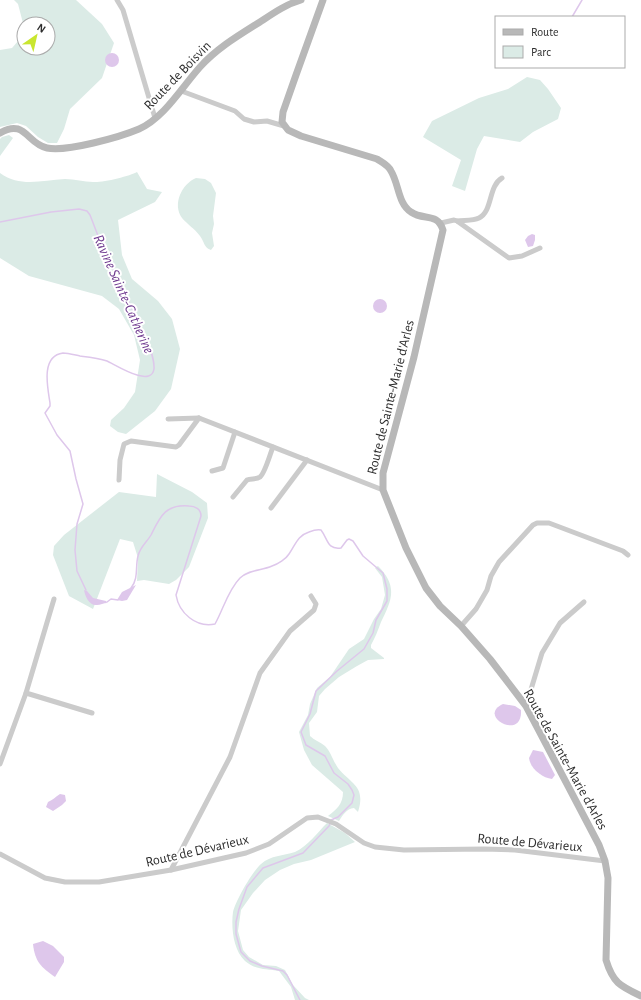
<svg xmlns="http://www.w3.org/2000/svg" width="641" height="1000" viewBox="0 0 641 1000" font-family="'Alegreya Sans',sans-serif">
	<rect width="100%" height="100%" fill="#fff"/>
	<g fill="#dbebe6">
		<path d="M 14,0 L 76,0 L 102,24 L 114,43 L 102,78 L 70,109 L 64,129 L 57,143 L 48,143 L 38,137 L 26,126 L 17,123 L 0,127 L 0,50 L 12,48 L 19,40 L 24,30 L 24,48 L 48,48 L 48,24 L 24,24 L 24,27 L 18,4 Z"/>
		<path d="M 527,77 L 540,80 L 548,89 L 561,108 L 558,119 L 533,132 L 520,142 L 484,136 L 477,149 L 465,191 L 452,186 L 461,160 L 423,137 L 432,121 L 479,98 L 508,89 Z"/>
		<path d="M 9,135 L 13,138 L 0,156 L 0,139 L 2,137 Z"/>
		<path d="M 137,172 L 147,189 L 162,192 L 155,202 L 118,220 L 122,255 L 132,279 L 158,301 L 172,319 L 180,349 L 171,389 L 155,411 L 126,434 L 118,432 L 110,426 L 111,420 L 124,408 L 135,392 L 140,360 L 134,335 L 119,309 L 102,296 L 29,276 L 0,258 L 0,173 C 21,188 42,180 65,179 C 75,179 84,182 93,182 C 102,183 130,176 137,172 Z"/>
		<path d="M 196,178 L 205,179 L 211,183 L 216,193 L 213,216 L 214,224 L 212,233 L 214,246 L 211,250 C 204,248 204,241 200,236 C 195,229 187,224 182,218 C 172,204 182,184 196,178 Z"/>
		<path d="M 157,474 L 192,492 L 207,503 L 208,518 L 189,567 L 176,580 L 169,584 L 144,580 L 137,581 L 138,558 L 133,542 L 120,539 L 93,609 L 69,596 L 53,555 L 54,546 L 64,535 L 119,492 L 156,497 Z"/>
		<path d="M 378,566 C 398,586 392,600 381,622 C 378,630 375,638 371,645 L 371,648 L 384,658 L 384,659 L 368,660 L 357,666 L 339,677 L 325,689 L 319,696 L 317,712 L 309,723 L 310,736 C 314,740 320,742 325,746 C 331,752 333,761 338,768 C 352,785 366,786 358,812 L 354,808 C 346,809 343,815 339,821 L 328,816 C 337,809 343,804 343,792 L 312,765 L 304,750 L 299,732 L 308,715 L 310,704 L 317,688 L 330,677 L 349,649 L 364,639 L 374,619 L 381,609 L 385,595 L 382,577 L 375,568 Z"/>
		<path d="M 327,823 L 345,833 L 355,842 L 311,860 L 294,864 L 280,870 L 265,880 L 253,893 L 241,910 L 238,931 L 243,950 L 249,957 L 263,965 L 276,966 L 285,970 L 293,985 L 305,998 L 309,1000 L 295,1000 L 291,987 L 279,971 C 267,969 255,970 245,961 C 233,950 231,927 233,912 C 236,900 252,872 261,864 C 271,855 283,856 295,852 C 308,846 317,833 327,823 Z"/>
	</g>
	<g fill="#dec7eb">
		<circle cx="112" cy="60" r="7"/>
		<path d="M 532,234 L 535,235 L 535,240 L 533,246 L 528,247 L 525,240 L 528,236 Z"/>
		<circle cx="380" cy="306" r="7"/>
		<path d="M 136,585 L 127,600 L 122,601 L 117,600 L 122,592 Z"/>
		<path d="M 84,590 L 87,591 L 93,598 L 106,601 L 107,603 C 104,603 100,605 97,605 C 89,606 85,596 84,590 Z"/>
		<path d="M 503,704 L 515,706 L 521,710 C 523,742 476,716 503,704 Z"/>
		<path d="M 533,750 L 543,752 L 555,775 L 552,779 C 542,778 530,768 529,758 Z"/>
		<path d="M 60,794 L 65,795 L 66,801 L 62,805 L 53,811 L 46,807 L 48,802 C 53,800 55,797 60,794 Z"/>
		<path d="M 43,941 L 53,946 L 64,957 L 64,962 L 55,977 C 41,967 35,962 33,944 Z"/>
	</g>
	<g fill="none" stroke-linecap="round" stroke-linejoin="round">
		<g stroke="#dec7eb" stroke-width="1.5">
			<path d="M 572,17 L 582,0"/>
			<path d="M 0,222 L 51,212 L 79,209 L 87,211 L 90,215 C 94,225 98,236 102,246 C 115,273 128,299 140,326 C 145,337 155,356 154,369 C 151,388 116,365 107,361 C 99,358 89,357 80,356 C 75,355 68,353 63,353 C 40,356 48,389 50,403 L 50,406 L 45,413 L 57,435 L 70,451 L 76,479 L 83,504 L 77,524 L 75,550 L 77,571 L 86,590"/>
			<path d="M 131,588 C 139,578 135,567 138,556 C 140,547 147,542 151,535 C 160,517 165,504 189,506 C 195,506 201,509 201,516 L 176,595 C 179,613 196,628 215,624 C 223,610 228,590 240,578 C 250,569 261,571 272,566 C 278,564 286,559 289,554 C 296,544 297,536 309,532 C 314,530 317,529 321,530 C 328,539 327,550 341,548 L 347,540 L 349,539 L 353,541 L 363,556 L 383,573 L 387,589 L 387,601 L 376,620 L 373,633 L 364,649 L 337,671 L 316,691 L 310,714 L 301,732 L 306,745 L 325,756 L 334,773 L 348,784 L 352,790 L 354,795 L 352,803 L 338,817 L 331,820"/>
			<path d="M 107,602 L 111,599 L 118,600"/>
			<path d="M 300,1000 L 287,975 L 283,971 L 262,966 L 250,961 L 241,952 L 236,934 L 236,922 L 239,909 L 247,887 L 263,868 L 303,853 L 329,826 L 330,824"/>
		</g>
		<g stroke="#cbcbcb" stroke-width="5">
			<path d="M 117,0 L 123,10 L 155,118"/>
			<path d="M 181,89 L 184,92 L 235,111 L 244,119 L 254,122 L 267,121 L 284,126"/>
			<path d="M 457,221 C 464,220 473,221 479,218 C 493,211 488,186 502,178"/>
			<path d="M 441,223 L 454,220 L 457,221 L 509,258 L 522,256 L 540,248"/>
			<path d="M 168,419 L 199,418 L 383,490"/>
			<path d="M 212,471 L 223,468 L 235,432"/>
			<path d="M 119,480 L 120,460 L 124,444 L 131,441 L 176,447 L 179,445 L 199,418"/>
			<path d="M 233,497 L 247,480 C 251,478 256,480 260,477 C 265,473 270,454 273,447"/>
			<path d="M 271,508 L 307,460"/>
			<path d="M 461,626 L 476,609 L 487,590 L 491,576 L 499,562 L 533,525 L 537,523 L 549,523 L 623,551 L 628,555"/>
			<path d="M 26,693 L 92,713"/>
			<path d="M 526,706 L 542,653 L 560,623 L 584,602"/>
			<path d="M 0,764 L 26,693 L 54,599"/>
			<path d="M 0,854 L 45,878 L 65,882 L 99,882 L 171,870 L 246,853 L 269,844 L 307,818 L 318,817 L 336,824 L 364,843 L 375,847 L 404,850 L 484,849 L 515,850 L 605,861"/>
			<path d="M 171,870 L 230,757 L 260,673 L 290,631 L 314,610 L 316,604 L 311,596"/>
		</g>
		<g stroke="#b8b8b8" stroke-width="7">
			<path d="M 323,0 L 296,75 L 283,112 L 282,122 L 288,130 L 301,136 L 377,159 C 383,163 388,165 391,171 C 399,184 398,204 411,212 C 424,221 437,212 443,230 L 414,357 L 383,473 L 383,490 L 406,548 L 426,588 L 440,606 L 461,626 L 490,659 L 526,706 L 599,845 L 605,861 L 608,878 L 606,960 C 613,983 620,986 641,996"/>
			<path d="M 0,133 C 25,118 27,144 47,148 C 67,152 120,137 139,129 C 164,118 182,87 200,67 C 218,47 241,34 263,20 C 275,12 287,4 301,0"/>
		</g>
	</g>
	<g text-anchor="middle" stroke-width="4" stroke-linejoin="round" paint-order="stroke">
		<g font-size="14" fill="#2e2e2e" stroke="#fff">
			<text transform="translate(177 75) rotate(-46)" y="5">Route de Boisvin</text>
			<text transform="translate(390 397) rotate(-76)" y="5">Route de Sainte-Marie d'Arles</text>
			<text transform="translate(566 759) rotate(61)" y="5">Route de Sainte-Marie d'Arles</text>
			<text transform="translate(530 842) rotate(5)" y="5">Route de Dévarieux</text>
			<text transform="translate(197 850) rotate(-13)" y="5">Route de Dévarieux</text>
		</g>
		<g font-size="15" font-style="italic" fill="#703b90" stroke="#fff">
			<text transform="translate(124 294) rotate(66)" y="5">Ravine Sainte-Catherine</text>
		</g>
	</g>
	<rect x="495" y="16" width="130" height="52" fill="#ffffff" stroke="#ababab"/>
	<rect x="503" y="29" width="20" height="6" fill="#b8b8b8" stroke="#ababab"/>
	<text x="531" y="36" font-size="12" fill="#2e2e2e">Route</text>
	<rect x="503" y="46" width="20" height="12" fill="#dbebe6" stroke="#ababab"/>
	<text x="531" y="56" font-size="12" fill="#2e2e2e">Parc</text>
	<g transform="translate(36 36) rotate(34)"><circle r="19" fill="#ffffff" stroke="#ababab"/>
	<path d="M0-3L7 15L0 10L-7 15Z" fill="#c9e62f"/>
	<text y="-6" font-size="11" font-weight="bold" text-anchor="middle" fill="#2e2e2e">N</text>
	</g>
</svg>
